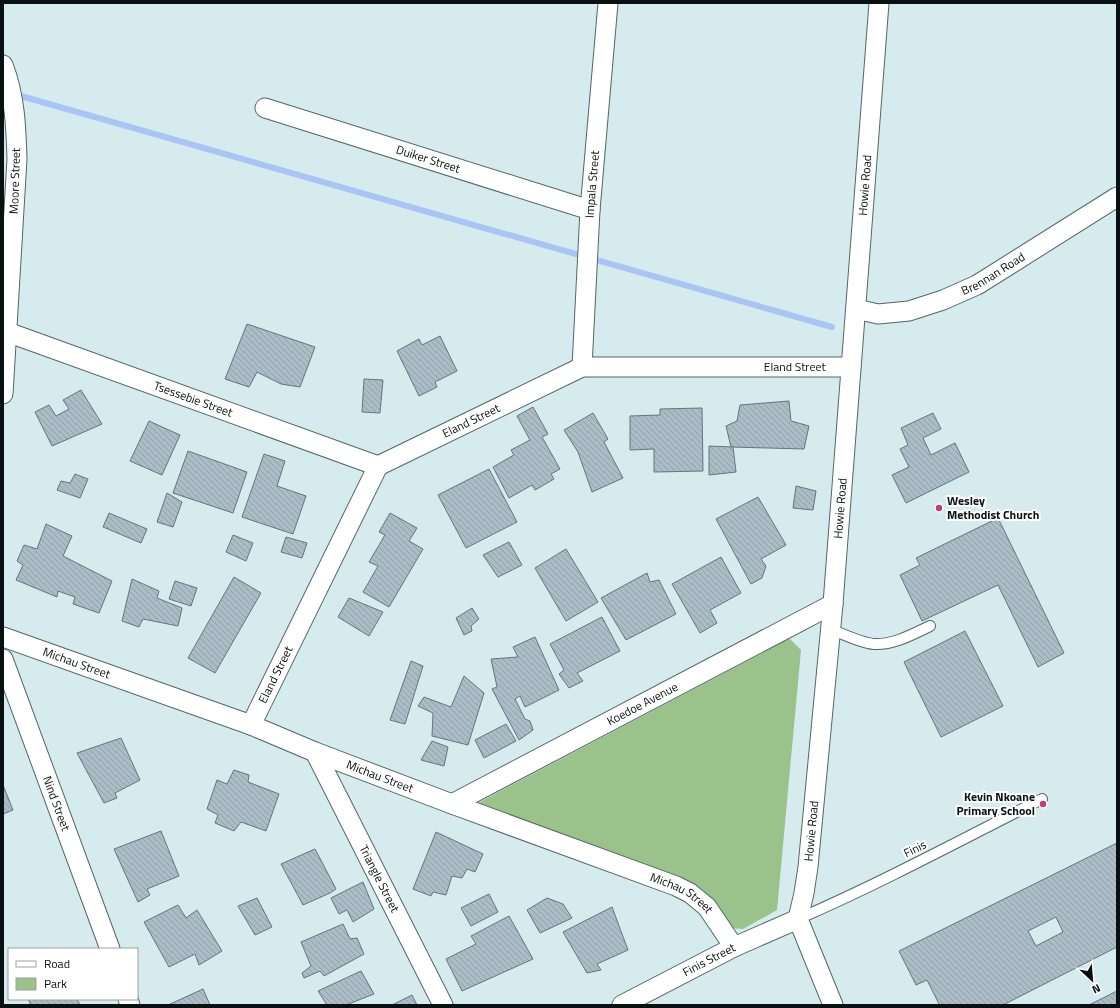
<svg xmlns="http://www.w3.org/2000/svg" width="1120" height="1008" viewBox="0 0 1120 1008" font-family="'Titillium Web',sans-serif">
	<defs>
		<pattern id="building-back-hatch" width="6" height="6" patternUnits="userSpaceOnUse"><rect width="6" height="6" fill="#abbcc6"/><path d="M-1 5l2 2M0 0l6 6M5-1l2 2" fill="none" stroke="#92a1a9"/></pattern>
	</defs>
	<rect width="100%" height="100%" fill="#d5ebed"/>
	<path fill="#9ac28a" d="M 789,638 L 801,650 L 777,910 L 743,929 L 728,928 L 715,907 L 476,804 L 766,651 Z"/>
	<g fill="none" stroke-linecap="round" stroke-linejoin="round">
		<path stroke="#abc4f6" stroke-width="6" d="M 14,94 L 832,327"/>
	</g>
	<g fill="url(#building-back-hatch)" stroke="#65747d" fill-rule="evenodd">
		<path d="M 247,324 L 315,347 L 300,387 L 281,384 L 257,372 L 249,387 L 225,379 Z"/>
		<path d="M 440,336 L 457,371 L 435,382 L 437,387 L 419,396 L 397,351 L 419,339 L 422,345 Z"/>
		<path d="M 364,379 L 383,380 L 380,413 L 362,412 Z"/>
		<path d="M 81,390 L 102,424 L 52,446 L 35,412 L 49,405 L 56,416 L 69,409 L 63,400 Z"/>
		<path d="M 789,401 L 791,421 L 809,426 L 804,449 L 731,447 L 726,426 L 737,421 L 740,405 Z"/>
		<path d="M 533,407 L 548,434 L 542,437 L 560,469 L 551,474 L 554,479 L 535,490 L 532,485 L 509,498 L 493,467 L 514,455 L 511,450 L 530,440 L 517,416 Z"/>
		<path d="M 702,408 L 703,471 L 654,472 L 654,449 L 630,450 L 630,416 L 660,415 L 660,409 Z"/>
		<path d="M 593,413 L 608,439 L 604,442 L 623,478 L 592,492 L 578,452 L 564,430 Z"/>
		<path d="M 933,413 L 941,429 L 923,438 L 931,455 L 955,443 L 969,472 L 906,503 L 892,475 L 909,467 L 900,449 L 908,445 L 901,428 Z"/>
		<path d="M 149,421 L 180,435 L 162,475 L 130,461 Z"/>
		<path d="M 709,446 L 733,447 L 736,472 L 709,475 Z"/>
		<path d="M 188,451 L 247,472 L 233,513 L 173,493 Z"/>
		<path d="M 264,454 L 285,461 L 277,486 L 306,496 L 293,534 L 242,517 Z"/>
		<path d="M 489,469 L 517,522 L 466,548 L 438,495 Z"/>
		<path d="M 75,474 L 88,479 L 80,498 L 57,490 L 61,481 L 70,483 Z"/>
		<path d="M 796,486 L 816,491 L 813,510 L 793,508 Z"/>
		<path d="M 167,493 L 182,502 L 173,527 L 157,522 Z"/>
		<path d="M 758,497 L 786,545 L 761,559 L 766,566 L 762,578 L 751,584 L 716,519 Z"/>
		<path d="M 109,513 L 147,529 L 141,543 L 103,527 Z"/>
		<path d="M 390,513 L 417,528 L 409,541 L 423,549 L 389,607 L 363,592 L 378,566 L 369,562 L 385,535 L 379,532 Z"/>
		<path d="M 998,518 L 1064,653 L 1038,667 L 998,585 L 922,621 L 900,575 L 920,565 L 916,558 Z"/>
		<path d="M 46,524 L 72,536 L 63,556 L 112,581 L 99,613 L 73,604 L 75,597 L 58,591 L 57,597 L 16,580 L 23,565 L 17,561 L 24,545 L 37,549 Z"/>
		<path d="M 233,535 L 253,543 L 246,561 L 226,552 Z"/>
		<path d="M 286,537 L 307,543 L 302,558 L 281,552 Z"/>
		<path d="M 509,542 L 522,565 L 498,577 L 483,555 Z"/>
		<path d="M 566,549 L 598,602 L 566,621 L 535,568 Z"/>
		<path d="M 721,557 L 741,593 L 710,610 L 717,623 L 700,633 L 672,584 Z"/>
		<path d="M 647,573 L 650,582 L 659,580 L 676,614 L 626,640 L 601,598 Z"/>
		<path d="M 234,577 L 261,593 L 215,673 L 188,658 Z"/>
		<path d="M 132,579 L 159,591 L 157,598 L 182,608 L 178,626 L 143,619 L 139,627 L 122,621 Z"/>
		<path d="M 175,581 L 197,588 L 191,606 L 169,599 Z"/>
		<path d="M 349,598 L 383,612 L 369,636 L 338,617 Z"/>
		<path d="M 472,608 L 479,619 L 471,626 L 472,631 L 464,635 L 456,618 Z"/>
		<path d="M 602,617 L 620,651 L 577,673 L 583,681 L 569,688 L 559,674 L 564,670 L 550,644 Z"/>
		<path d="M 965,631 L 1003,706 L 941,737 L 904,662 Z"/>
		<path d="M 535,637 L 559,690 L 525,707 L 520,696 L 515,699 L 525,719 L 530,721 L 533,730 L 519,740 L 492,689 L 497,687 L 491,659 L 518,657 L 513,647 Z"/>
		<path d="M 411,661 L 423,666 L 405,724 L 390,720 Z"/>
		<path d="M 464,676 L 484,693 L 468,745 L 432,736 L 433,713 L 418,706 L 424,697 L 451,707 Z"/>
		<path d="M 506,724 L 516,741 L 484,758 L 475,740 Z"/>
		<path d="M 121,738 L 140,780 L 115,793 L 117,798 L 104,803 L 77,753 Z"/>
		<path d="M 432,741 L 448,747 L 444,766 L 421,760 Z"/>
		<path d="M 234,770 L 249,775 L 248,782 L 279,794 L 266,831 L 241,822 L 234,831 L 215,823 L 218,815 L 207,809 L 217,780 L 227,784 Z"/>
		<path d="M 3,785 L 13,810 L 3,814 Z"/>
		<path d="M 161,831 L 179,876 L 147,889 L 150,895 L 138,902 L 114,849 Z"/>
		<path d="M 436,832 L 483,854 L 475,872 L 467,869 L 462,878 L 452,876 L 446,895 L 433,892 L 431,896 L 413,889 Z"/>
		<path d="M 1117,843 L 1117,947 L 1003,1005 L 938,1005 L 939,1004 L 927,980 L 916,985 L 899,951 ZM 1056,917 L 1063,932 L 1036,946 L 1028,931 Z"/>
		<path d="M 315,849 L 336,889 L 330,893 L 303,905 L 281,864 Z"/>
		<path d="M 363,882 L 374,909 L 353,922 L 347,910 L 339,914 L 331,898 Z"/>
		<path d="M 489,894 L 498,912 L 471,926 L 461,908 Z"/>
		<path d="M 257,898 L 272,927 L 255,935 L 238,906 Z"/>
		<path d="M 547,898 L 563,904 L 572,918 L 540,933 L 527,910 Z"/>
		<path d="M 178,905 L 186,918 L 197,910 L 222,951 L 199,965 L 195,954 L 169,967 L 144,922 Z"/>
		<path d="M 612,907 L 628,950 L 597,964 L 601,970 L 587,973 L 563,932 Z"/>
		<path d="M 509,916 L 533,959 L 462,991 L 446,959 L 476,944 L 471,936 Z"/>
		<path d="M 343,924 L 350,939 L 357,938 L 364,954 L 324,976 L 320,971 L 304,978 L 302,973 L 311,966 L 301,942 Z"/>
		<path d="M 361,971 L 374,994 L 346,1005 L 327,1005 L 318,991 Z"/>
		<path d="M 203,989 L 210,1005 L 168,1005 Z"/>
		<path d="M 1117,991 L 1117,1005 L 1089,1005 Z"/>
		<path d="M 412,995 L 417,1005 L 392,1005 Z"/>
		<path d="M 28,999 L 77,999 L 80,1005 L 31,1005 Z"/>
	</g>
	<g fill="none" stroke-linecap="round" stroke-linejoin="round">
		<g stroke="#536667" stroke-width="12">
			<g id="service">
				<path d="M 830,629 C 843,634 861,643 874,644 C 894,645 913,634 930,626"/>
				<path d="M 798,919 C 881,883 961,840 1042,799"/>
			</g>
		</g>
		<g stroke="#536667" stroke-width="21">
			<g id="minor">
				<path d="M 3,65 C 15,96 16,127 17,159 L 3,394"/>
				<path id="s1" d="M 265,108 L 590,210"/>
				<path id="s2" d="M 856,309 L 878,314 L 909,311 L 943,300 L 977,285 L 1117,197"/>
				<path id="s3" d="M 3,333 L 7,332 L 378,466"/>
				<path id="s4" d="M 582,367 L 590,210 L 608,3"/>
				<path id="s5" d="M 3,637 L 251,725 L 315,752 L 452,804 L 676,886 L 690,893 L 707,907 L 734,947"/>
				<path id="s6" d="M 3,659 L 110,949"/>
				<path id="s7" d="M 251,725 L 378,466 L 582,367 L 851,367"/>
				<path id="s8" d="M 315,752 L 443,1005"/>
				<path id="s9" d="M 452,804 L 833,604"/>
				<path d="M 128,999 L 130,1005"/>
				<path id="s10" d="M 622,1005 L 734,947 L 798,919"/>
				<path id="s11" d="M 833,1005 L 798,919 L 804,893 L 808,867 L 833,604 L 879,3"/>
			</g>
		</g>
		<use href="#service" stroke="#fff" stroke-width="10"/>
		<use href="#minor" stroke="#fff" stroke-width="19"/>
	</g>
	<g fill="#c63c74" stroke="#fff" stroke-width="1.5">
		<circle cx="939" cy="508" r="4"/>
		<circle cx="1043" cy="804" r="4"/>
	</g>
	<g text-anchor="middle" stroke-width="4" stroke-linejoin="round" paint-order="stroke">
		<g font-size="12" fill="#091011" stroke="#fff">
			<text dy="4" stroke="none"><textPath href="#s1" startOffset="171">Duiker Street</textPath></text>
			<text transform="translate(15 181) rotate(-88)" y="4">Moore Street</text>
			<text dy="4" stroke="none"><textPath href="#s4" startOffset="183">Impala Street</textPath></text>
			<text dy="4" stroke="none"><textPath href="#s11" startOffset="830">Howie Road</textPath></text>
			<text dy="4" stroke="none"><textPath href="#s2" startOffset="146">Brennan Road</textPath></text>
			<text dy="4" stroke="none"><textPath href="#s7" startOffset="728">Eland Street</textPath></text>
			<text dy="4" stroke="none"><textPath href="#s3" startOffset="202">Tsessebie Street</textPath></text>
			<text dy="4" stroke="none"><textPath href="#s7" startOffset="392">Eland Street</textPath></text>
			<text dy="4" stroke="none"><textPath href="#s11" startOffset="506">Howie Road</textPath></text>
			<text dy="4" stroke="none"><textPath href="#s5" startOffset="78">Michau Street</textPath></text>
			<text dy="4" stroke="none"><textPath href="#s7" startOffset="56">Eland Street</textPath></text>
			<text dy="4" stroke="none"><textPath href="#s9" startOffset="215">Koedoe Avenue</textPath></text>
			<text dy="4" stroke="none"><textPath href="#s5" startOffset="402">Michau Street</textPath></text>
			<text dy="4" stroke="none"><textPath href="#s6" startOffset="154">Nind Street</textPath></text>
			<text dy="4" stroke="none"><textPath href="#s11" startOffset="182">Howie Road</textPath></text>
			<text transform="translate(915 849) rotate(-26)" y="4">Finis</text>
			<text dy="4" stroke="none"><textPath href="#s8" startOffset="142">Triangle Street</textPath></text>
			<text dy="4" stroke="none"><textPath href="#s5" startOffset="726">Michau Street</textPath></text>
			<text dy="4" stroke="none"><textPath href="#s10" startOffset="98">Finis Street</textPath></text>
		</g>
		<g font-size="12" font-weight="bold" fill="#091011" stroke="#fff" text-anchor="start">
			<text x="947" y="505">Wesley<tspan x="947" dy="14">Methodist Church</tspan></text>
			<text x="1035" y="801" text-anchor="end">Kevin Nkoane<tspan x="1035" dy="14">Primary School</tspan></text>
		</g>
	</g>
	<rect width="1120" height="1008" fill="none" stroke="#091011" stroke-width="8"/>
	<rect x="8" y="948" width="130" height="52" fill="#ffffff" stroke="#9d9fa0"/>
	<rect x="16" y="961" width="20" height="6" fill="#ffffff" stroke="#9d9fa0"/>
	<text x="44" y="968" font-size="12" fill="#091011">Road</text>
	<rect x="16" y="978" width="20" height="12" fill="#9ac28a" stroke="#9d9fa0"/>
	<text x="44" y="988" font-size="12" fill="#091011">Park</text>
	<g transform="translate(1092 980) rotate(154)" stroke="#ffffff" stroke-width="3" paint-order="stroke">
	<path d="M0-3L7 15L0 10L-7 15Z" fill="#091011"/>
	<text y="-6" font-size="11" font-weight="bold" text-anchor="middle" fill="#091011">N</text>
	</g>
</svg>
